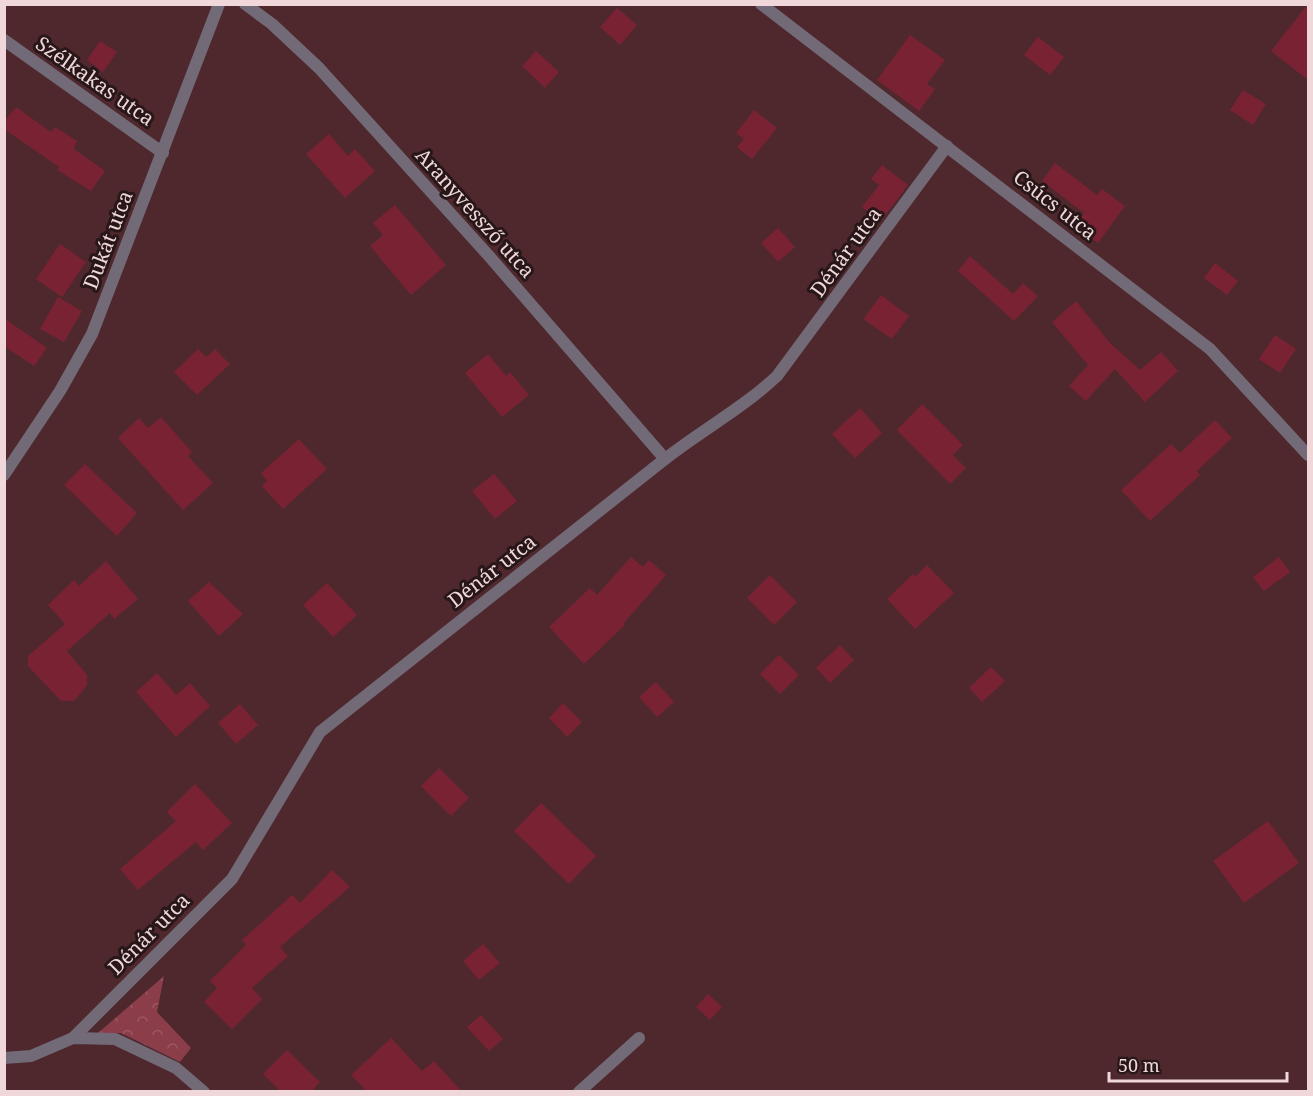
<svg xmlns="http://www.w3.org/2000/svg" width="1313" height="1096" viewBox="0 0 1313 1096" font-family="'Noto Serif',serif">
	<defs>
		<pattern id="park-crowns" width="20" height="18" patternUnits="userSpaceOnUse" patternTransform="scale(1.5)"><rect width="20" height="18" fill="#8b3d49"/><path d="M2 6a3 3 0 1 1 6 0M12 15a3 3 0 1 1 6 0" fill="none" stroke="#9c5863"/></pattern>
	</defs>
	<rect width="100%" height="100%" fill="#4e282d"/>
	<path fill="url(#park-crowns)" d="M 164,976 L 157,1012 L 191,1048 L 180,1062 L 121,1033 L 98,1033 Z"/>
	<g fill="#792234">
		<path d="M 1308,4 L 1308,80 L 1271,51 Z"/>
		<path d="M 617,8 L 637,25 L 620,45 L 600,27 Z"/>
		<path d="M 910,35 L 945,60 L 927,84 L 935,89 L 919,111 L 877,80 Z"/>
		<path d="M 1038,37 L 1064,57 L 1050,75 L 1024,55 Z"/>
		<path d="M 100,41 L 117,52 L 103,72 L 87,60 Z"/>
		<path d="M 536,51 L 559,72 L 545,88 L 522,66 Z"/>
		<path d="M 1243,90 L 1266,104 L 1253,125 L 1230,110 Z"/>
		<path d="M 16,107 L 51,132 L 55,127 L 77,141 L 74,149 L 105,171 L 91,191 L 57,170 L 59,167 L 4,129 L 4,122 Z"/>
		<path d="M 754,110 L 777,128 L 752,159 L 737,147 L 744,139 L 736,133 Z"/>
		<path d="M 329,134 L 348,156 L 355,149 L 375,171 L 345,198 L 306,154 Z"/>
		<path d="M 1055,163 L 1097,195 L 1102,189 L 1125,206 L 1098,243 L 1075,226 L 1084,213 L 1042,181 Z"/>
		<path d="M 882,165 L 908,185 L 881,221 L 862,207 L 879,185 L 871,179 Z"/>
		<path d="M 395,205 L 446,265 L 411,295 L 370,246 L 383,235 L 373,223 Z"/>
		<path d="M 778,228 L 795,247 L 778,262 L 761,243 Z"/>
		<path d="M 60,244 L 86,262 L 62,297 L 36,279 Z"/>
		<path d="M 970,256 L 1013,294 L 1023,283 L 1038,296 L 1014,321 L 958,271 Z"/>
		<path d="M 1215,263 L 1238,281 L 1227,295 L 1204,278 Z"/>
		<path d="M 881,295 L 909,316 L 892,339 L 863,319 Z"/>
		<path d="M 58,297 L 82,311 L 64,342 L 40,329 Z"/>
		<path d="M 1076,301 L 1110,343 L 1140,370 L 1161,352 L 1178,371 L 1145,402 L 1115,369 L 1086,401 L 1069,386 L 1088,365 L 1052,322 Z"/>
		<path d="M 4,318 L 47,348 L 34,366 L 4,346 Z"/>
		<path d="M 1275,335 L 1296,349 L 1280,373 L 1259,359 Z"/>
		<path d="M 198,349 L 206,357 L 215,349 L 230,364 L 197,395 L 174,372 Z"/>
		<path d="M 488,354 L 506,376 L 510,372 L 529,395 L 502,417 L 465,373 Z"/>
		<path d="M 922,404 L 963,445 L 953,455 L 966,468 L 950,484 L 897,430 Z"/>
		<path d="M 860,408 L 882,433 L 855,458 L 832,434 Z"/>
		<path d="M 161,417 L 192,452 L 188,456 L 213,483 L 183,510 L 118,438 L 139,418 L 148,428 Z"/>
		<path d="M 1215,420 L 1232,438 L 1197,471 L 1200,475 L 1150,521 L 1121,490 L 1171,444 L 1180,453 Z"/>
		<path d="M 299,439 L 327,469 L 283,509 L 262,486 L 267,481 L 261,473 Z"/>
		<path d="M 85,464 L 137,513 L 117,536 L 64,485 Z"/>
		<path d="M 494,474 L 517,501 L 495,519 L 472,491 Z"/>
		<path d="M 631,557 L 643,567 L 649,560 L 666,575 L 624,623 L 625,625 L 584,664 L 549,627 L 590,588 L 597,595 Z"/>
		<path d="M 1279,557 L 1290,572 L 1264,591 L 1253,577 Z"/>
		<path d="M 106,561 L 138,599 L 114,619 L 110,613 L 67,651 L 87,675 L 87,685 L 74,701 L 61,701 L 28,666 L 28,656 L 65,624 L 48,605 L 74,580 L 79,586 Z"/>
		<path d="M 927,565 L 954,593 L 915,629 L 887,599 L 913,574 L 915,577 Z"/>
		<path d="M 770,575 L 797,602 L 774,625 L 747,598 Z"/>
		<path d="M 209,582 L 243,614 L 219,636 L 188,601 Z"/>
		<path d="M 327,583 L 357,615 L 333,637 L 303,605 Z"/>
		<path d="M 840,645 L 854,660 L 830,683 L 816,668 Z"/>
		<path d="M 779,655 L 799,675 L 780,694 L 760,674 Z"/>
		<path d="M 991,667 L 1005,681 L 982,702 L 969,688 Z"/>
		<path d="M 157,673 L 176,695 L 190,683 L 210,706 L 176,737 L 136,692 Z"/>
		<path d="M 656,682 L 674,702 L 657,717 L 639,697 Z"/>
		<path d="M 563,703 L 582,722 L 567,737 L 549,718 Z"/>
		<path d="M 240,704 L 258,725 L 236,744 L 218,723 Z"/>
		<path d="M 439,768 L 469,798 L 451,816 L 421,786 Z"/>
		<path d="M 195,784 L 232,823 L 203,850 L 196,842 L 138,890 L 120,869 L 176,821 L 167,812 Z"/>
		<path d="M 541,803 L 596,856 L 569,884 L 514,831 Z"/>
		<path d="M 1268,821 L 1299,863 L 1244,903 L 1213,861 Z"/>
		<path d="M 332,870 L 350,887 L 280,947 L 288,956 L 252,988 L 262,999 L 232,1029 L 204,1002 L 217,988 L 210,981 L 246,945 L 242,940 L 292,895 L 300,903 Z"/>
		<path d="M 483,944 L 500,963 L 479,980 L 463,961 Z"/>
		<path d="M 708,994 L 722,1007 L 710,1020 L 696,1007 Z"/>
		<path d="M 481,1015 L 503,1039 L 489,1051 L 467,1027 Z"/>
		<path d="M 391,1038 L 422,1071 L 434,1061 L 462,1092 L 367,1092 L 351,1075 Z"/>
		<path d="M 287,1050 L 320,1082 L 311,1092 L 281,1092 L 263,1074 Z"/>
	</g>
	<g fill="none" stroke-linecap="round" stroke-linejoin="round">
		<g stroke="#736a78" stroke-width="12">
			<path d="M 245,4 L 272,24 L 319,68 L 489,256 L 665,459"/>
			<path d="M 761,4 L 1210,349 L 1308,455"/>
			<path d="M 4,40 L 163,153"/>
			<path d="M 4,475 L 60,391 L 92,334 L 219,4"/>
			<path d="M 73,1038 L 232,879 L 320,732 L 665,459 C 702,430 743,408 777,376 L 947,146"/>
			<path d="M 4,1058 L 31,1056 L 73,1038 L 115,1039 L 176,1068 L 204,1092"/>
			<path d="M 579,1092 L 639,1038"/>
		</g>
	</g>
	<g text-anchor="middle" stroke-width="6" stroke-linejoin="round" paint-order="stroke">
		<g font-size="20" fill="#f0d7d9" stroke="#281719">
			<text transform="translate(95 81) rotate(35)" y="7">Szélkakas utca</text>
			<text transform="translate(1055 205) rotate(38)" y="7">Csúcs utca</text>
			<text transform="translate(475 213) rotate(48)" y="7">Aranyvessző utca</text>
			<text transform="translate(108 240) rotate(-69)" y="7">Dukát utca</text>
			<text transform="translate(846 252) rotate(-54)" y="7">Dénár utca</text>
			<text transform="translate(492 571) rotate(-38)" y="7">Dénár utca</text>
			<text transform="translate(149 934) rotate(-45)" y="7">Dénár utca</text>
		</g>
	</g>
	<rect width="1313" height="1096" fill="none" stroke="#f0d7d9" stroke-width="12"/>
	<path d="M1109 1072v9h178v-9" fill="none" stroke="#f0d7d9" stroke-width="3"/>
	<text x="1118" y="1072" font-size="18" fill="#f0d7d9" stroke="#281719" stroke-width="4.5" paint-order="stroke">50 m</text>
</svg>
